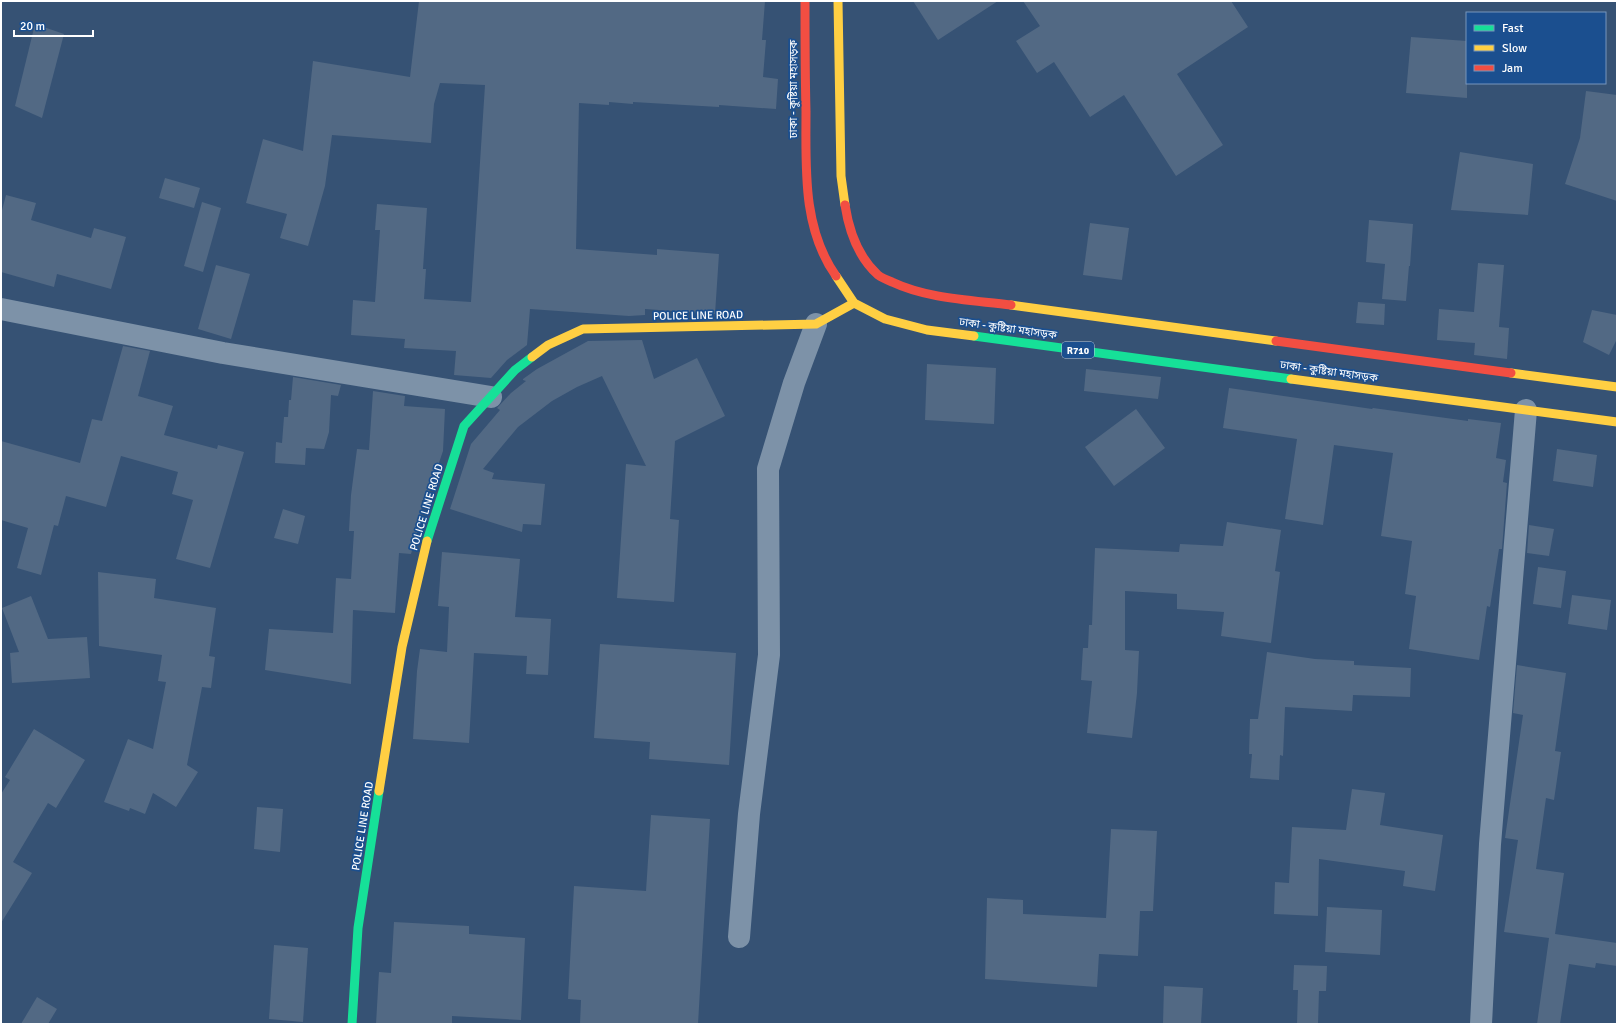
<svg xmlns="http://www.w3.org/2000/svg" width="1618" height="1025" viewBox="0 0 1618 1025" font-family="Signika,'Noto Sans Bengali',sans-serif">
	<rect width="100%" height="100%" fill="#365274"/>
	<g fill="#526984">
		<path d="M 419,1 L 765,1 L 762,40 L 766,40 L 763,77 L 778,79 L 776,109 L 719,105 L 719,107 L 633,102 L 633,104 L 609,102 L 609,105 L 579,103 L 576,249 L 657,255 L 657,249 L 719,254 L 715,314 L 645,309 L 645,315 L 629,316 L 530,309 L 527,345 L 507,360 L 491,378 L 454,375 L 456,351 L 404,348 L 405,339 L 351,335 L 353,300 L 375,302 L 380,230 L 375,230 L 377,204 L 427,208 L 423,269 L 426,269 L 424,299 L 471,302 L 485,85 L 440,83 L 434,104 L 431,143 L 332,135 L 325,186 L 308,246 L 280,238 L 287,214 L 246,203 L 263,139 L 303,151 L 313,61 L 410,77 Z"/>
		<path d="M 913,1 L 998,1 L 938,40 Z"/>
		<path d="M 1023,1 L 1231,1 L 1248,27 L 1177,74 L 1223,145 L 1176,176 L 1124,95 L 1090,117 L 1054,62 L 1037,73 L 1016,41 L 1040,26 Z"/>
		<path d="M 35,24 L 64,34 L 42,118 L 15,106 Z"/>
		<path d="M 1411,37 L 1467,41 L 1467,98 L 1406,93 Z"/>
		<path d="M 1586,91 L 1617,95 L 1617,201 L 1565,184 L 1580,138 Z"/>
		<path d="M 1460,152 L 1533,164 L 1528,215 L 1451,210 Z"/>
		<path d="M 165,178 L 200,188 L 194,208 L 159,198 Z"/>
		<path d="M 6,195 L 36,203 L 31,220 L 91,238 L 94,228 L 126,237 L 111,289 L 57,274 L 54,287 L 1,272 L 1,214 Z"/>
		<path d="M 202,202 L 221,208 L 203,272 L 184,266 Z"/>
		<path d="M 1369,220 L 1413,224 L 1410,266 L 1409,266 L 1406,301 L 1382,299 L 1385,264 L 1366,262 Z"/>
		<path d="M 1090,223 L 1129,228 L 1122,280 L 1083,275 Z"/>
		<path d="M 1478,263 L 1504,265 L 1499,327 L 1509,328 L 1507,359 L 1474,355 L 1475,343 L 1437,340 L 1439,309 L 1474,312 Z"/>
		<path d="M 216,265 L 250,274 L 231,339 L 198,329 Z"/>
		<path d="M 1358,302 L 1385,304 L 1384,325 L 1356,323 Z"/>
		<path d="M 1592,310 L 1617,315 L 1617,339 L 1609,355 L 1583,342 Z"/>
		<path d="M 642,340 L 654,379 L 697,358 L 725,416 L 675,441 L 670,519 L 679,520 L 674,602 L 617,598 L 626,464 L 646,466 L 602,376 L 577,387 L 552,401 L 518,427 L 483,469 L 494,473 L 492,479 L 545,484 L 541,525 L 523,524 L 522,532 L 450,509 L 471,444 L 500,410 L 497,408 L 511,393 L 526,381 L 523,380 L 523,379 L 537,369 L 588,341 Z"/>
		<path d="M 123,346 L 150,351 L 138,396 L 173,406 L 164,435 L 217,449 L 218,445 L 244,452 L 210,568 L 176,559 L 193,500 L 172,494 L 178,472 L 121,456 L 106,507 L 66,496 L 58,526 L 54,525 L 41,575 L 17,568 L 28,528 L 1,520 L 1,441 L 80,463 L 92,419 L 102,421 Z"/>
		<path d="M 927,364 L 996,368 L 994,424 L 925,420 Z"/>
		<path d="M 1086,369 L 1161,377 L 1158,399 L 1084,391 Z"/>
		<path d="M 293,377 L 341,385 L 338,396 L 331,395 L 329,432 L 324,449 L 306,448 L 305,465 L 275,463 L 276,442 L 282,443 L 284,417 L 288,417 L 289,400 L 291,400 Z"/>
		<path d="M 1229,388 L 1372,409 L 1373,408 L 1468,421 L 1468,419 L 1501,423 L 1496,458 L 1506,460 L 1503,482 L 1507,483 L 1502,549 L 1499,549 L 1490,607 L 1487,606 L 1479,660 L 1409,649 L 1416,596 L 1405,594 L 1412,541 L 1381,536 L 1393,453 L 1334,445 L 1323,525 L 1285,519 L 1297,439 L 1223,428 Z"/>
		<path d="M 373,391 L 405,396 L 404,406 L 445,409 L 443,451 L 426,501 L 422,500 L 421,518 L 411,554 L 399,553 L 395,613 L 353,610 L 351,684 L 265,670 L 269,629 L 333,633 L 336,578 L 351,579 L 354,531 L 349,531 L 351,495 L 357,449 L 369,450 Z"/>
		<path d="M 1136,409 L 1165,448 L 1114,486 L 1085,447 Z"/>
		<path d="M 1557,449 L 1597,455 L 1593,487 L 1553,481 Z"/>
		<path d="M 283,509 L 305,516 L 298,544 L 274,538 Z"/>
		<path d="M 1227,522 L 1281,530 L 1275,571 L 1280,572 L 1271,643 L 1221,636 L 1224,612 L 1177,609 L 1177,594 L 1125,591 L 1125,650 L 1139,651 L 1137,693 L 1132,738 L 1087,733 L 1092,681 L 1081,680 L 1083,648 L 1088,648 L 1089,625 L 1092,625 L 1095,548 L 1179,552 L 1180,544 L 1223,546 Z"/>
		<path d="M 1529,525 L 1554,529 L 1549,556 L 1527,553 Z"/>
		<path d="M 442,552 L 520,559 L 515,617 L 551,619 L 548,675 L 526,674 L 527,656 L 474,653 L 469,743 L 413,739 L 417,671 L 420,649 L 447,652 L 449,607 L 438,606 Z"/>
		<path d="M 1538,567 L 1566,571 L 1561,608 L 1533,604 Z"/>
		<path d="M 98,572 L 156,579 L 154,598 L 216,608 L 209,656 L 215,657 L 211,688 L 202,687 L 187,765 L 198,772 L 176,807 L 153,793 L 145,814 L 130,808 L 129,811 L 104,802 L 128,739 L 153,749 L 166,682 L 158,681 L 162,655 L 99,646 Z"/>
		<path d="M 1572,595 L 1611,600 L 1607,630 L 1568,624 Z"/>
		<path d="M 31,596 L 48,639 L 87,637 L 90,678 L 12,683 L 10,653 L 19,652 L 2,608 Z"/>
		<path d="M 600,644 L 736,653 L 729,765 L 649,759 L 650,742 L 594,738 Z"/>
		<path d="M 1267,652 L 1315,659 L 1354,661 L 1354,665 L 1411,668 L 1410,697 L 1353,695 L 1352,711 L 1285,707 L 1283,756 L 1280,755 L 1279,780 L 1250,778 L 1252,754 L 1249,754 L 1250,719 L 1258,719 Z"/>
		<path d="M 1517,665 L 1566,673 L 1555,751 L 1561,752 L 1554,800 L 1546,798 L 1536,869 L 1564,873 L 1555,934 L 1617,943 L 1617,966 L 1596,963 L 1595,968 L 1569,964 L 1560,1024 L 1537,1024 L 1549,938 L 1504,932 L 1518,840 L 1505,838 L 1523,715 L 1513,713 Z"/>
		<path d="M 34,729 L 85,760 L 56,808 L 48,803 L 13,862 L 32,873 L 1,923 L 1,794 L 10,780 L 5,777 Z"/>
		<path d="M 1352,789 L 1385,793 L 1380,825 L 1443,835 L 1435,891 L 1403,886 L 1405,871 L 1319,859 L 1318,916 L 1274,914 L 1275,882 L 1289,883 L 1292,827 L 1346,830 Z"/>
		<path d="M 257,807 L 283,809 L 280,852 L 254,849 Z"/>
		<path d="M 651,815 L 710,819 L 698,1024 L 580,1024 L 581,1000 L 568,999 L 574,886 L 646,891 Z"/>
		<path d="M 1111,829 L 1157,831 L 1153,911 L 1140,911 L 1138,956 L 1099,954 L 1097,987 L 985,979 L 987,898 L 1023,900 L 1023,914 L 1106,918 Z"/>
		<path d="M 1327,907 L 1382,910 L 1380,955 L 1325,952 Z"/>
		<path d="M 394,922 L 469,926 L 469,934 L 525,938 L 521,1020 L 452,1016 L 452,1024 L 376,1024 L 379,972 L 391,973 Z"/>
		<path d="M 274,945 L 308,948 L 303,1022 L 269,1019 Z"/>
		<path d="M 1294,965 L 1327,966 L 1326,991 L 1319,991 L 1318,1024 L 1297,1024 L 1298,990 L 1293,990 Z"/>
		<path d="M 1164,986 L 1203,988 L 1201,1024 L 1163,1024 Z"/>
		<path d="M 37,997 L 57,1009 L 48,1024 L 21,1024 Z"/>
	</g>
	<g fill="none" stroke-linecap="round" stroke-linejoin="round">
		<g stroke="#7d92a8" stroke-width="22">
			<path d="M 1,309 L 223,353 L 491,397"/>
			<path d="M 739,937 L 749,814 L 769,655 L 768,469 L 794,383 L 816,324"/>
			<path d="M 1481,1024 L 1490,844 L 1526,410"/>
		</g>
		<g stroke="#16e098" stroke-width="9">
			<path d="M 974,336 L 1291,379"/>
			<path d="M 427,541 L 464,426 L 515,370 L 532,357"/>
			<path d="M 352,1024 L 358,928 L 379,791"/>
		</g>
		<g stroke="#ffcf43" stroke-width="9">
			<path d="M 838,1 L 841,176 L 845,205"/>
			<path d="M 836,276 L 854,303 L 885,319 L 927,330 L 974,336"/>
			<path d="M 1011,305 L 1276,341"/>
			<path d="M 532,357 L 548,345 L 583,329 L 816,324 L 854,303"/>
			<path d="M 1511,373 L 1617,387"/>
			<path d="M 1291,379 L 1617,422"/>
			<path d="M 379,791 L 402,647 L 427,541"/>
		</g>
		<g stroke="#f24e42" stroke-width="9">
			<path d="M 805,1 C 805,38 805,74 806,111 C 806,167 802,228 836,276"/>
			<path d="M 845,205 C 849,231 858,257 878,275 C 882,278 887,280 892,282 C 928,299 972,300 1011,305"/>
			<path d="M 1276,341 L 1511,373"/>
		</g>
	</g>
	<g text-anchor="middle" stroke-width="3.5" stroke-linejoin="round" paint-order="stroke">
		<rect fill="#1b4f8f" stroke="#bbcadd" stroke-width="1" x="1062" y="342" width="32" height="16" rx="3"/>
		<g font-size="10" font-weight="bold" fill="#fff">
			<text x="1078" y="354">R710</text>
		</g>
		<g font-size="11" fill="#fff" stroke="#1b4f8f">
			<text transform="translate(793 89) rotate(-90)" y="4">ঢাকা - কুষ্টিয়া মহাসড়ক</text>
			<text transform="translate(698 315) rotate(-1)" y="4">POLICE LINE ROAD</text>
			<text transform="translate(1008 328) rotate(8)" y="4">ঢাকা - কুষ্টিয়া মহাসড়ক</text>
			<text transform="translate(1329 371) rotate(8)" y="4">ঢাকা - কুষ্টিয়া মহাসড়ক</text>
			<text transform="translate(426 507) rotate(-73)" y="4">POLICE LINE ROAD</text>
			<text transform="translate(362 826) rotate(-81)" y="4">POLICE LINE ROAD</text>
		</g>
	</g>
	<rect width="1618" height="1025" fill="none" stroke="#ffffff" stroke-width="4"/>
	<rect x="1466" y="12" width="140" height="72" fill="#1b4f8f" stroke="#7695bc"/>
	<rect x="1474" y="25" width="20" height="6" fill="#16e098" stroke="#7695bc"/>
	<text x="1502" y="32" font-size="12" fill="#ffffff">Fast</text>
	<rect x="1474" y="45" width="20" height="6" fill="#ffcf43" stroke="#7695bc"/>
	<text x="1502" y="52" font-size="12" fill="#ffffff">Slow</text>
	<rect x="1474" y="65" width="20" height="6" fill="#f24e42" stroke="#7695bc"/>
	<text x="1502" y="72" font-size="12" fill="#ffffff">Jam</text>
	<path d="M14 30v6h79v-6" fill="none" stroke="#ffffff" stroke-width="2"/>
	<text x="20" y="30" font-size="12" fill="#ffffff" stroke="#1b4f8f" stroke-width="3" paint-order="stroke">20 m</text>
</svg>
